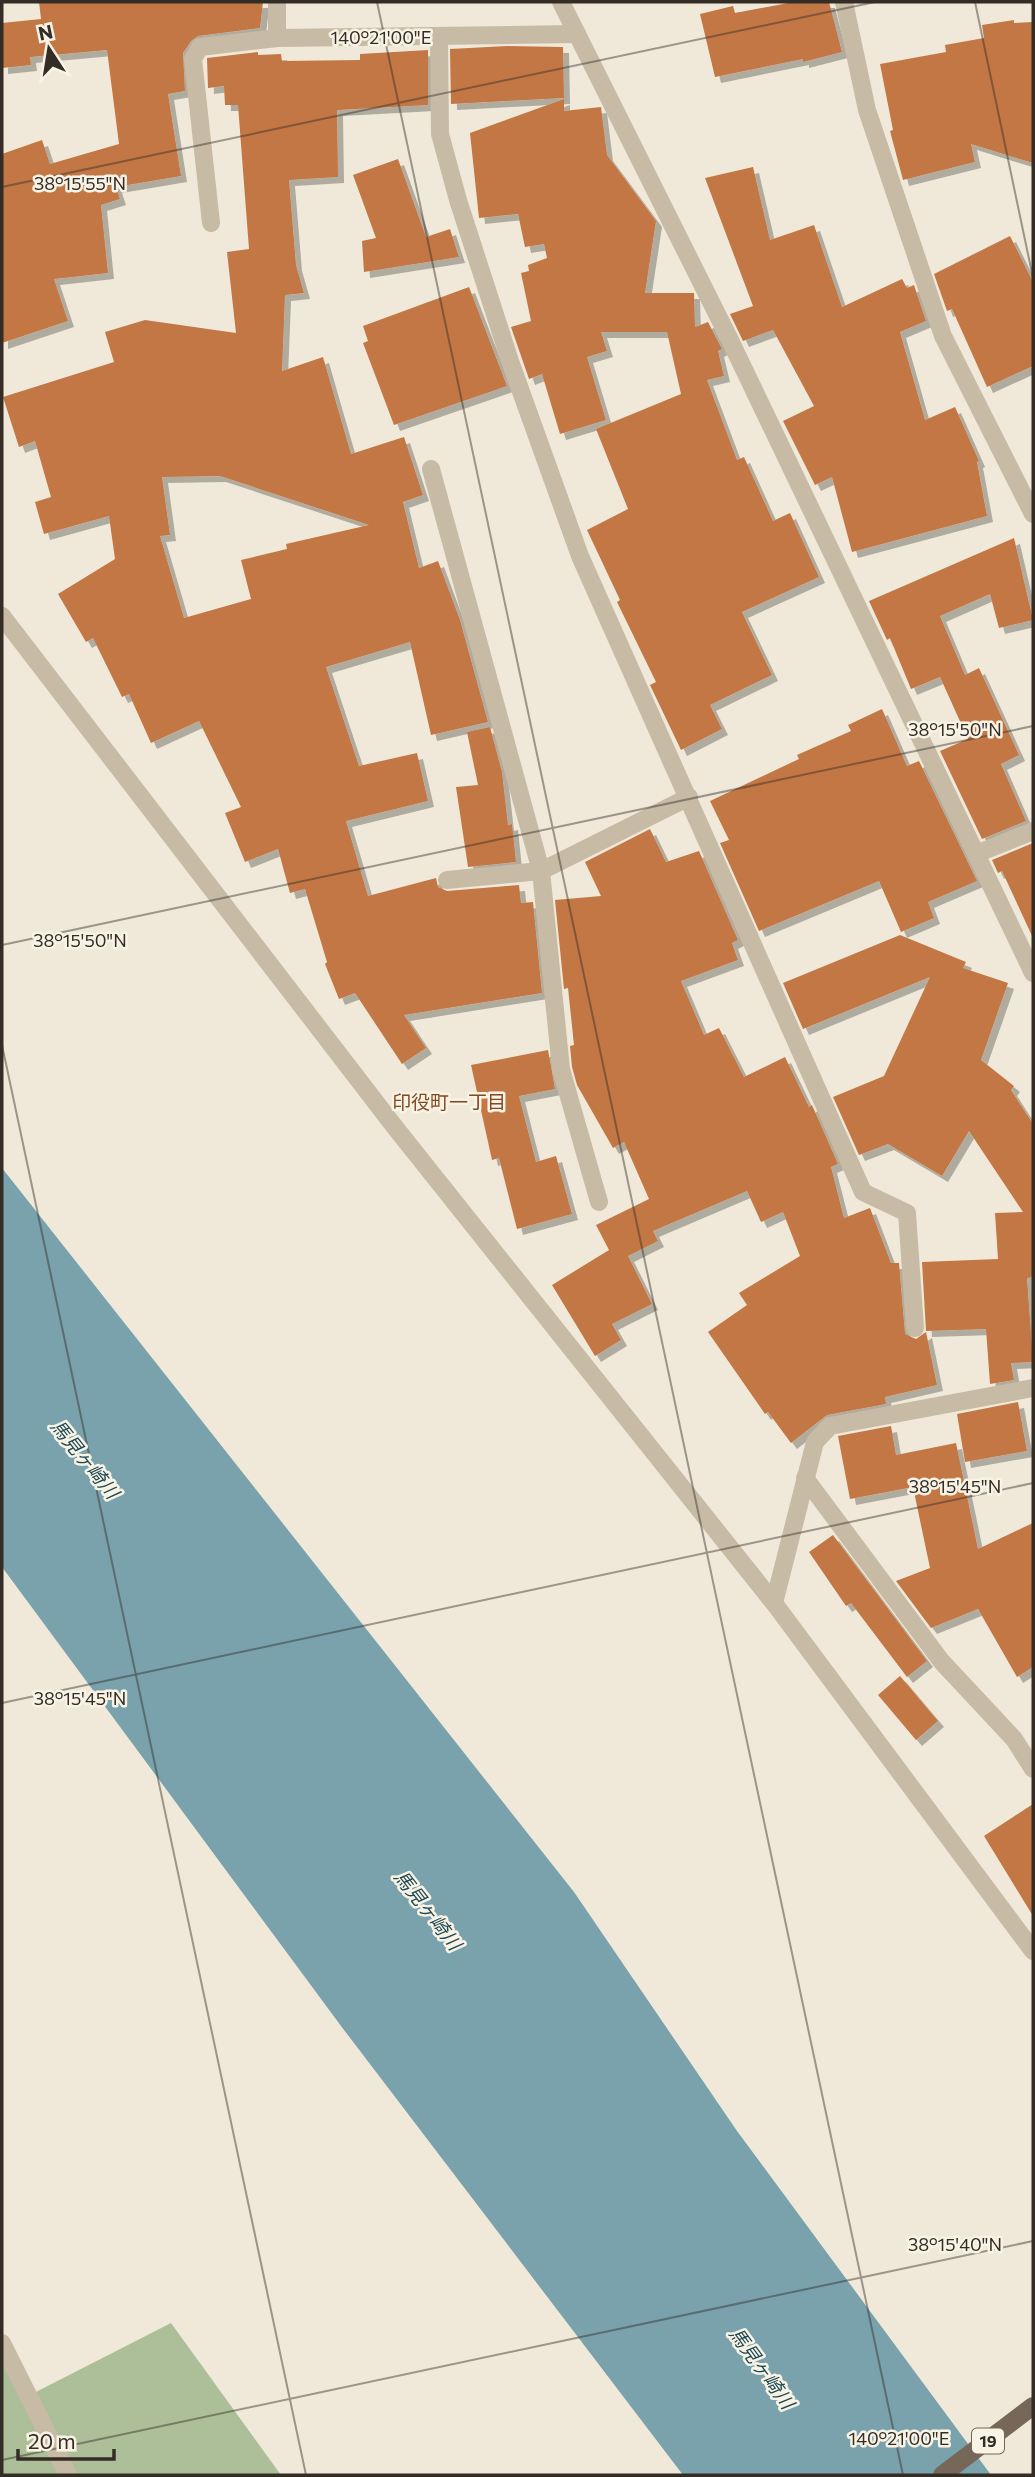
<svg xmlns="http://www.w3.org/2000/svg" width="1035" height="2477" viewBox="0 0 1035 2477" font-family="Commissioner,'Noto Sans JP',sans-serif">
	<defs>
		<filter id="shadow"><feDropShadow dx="6" dy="6" stdDeviation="0" flood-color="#0004"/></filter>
	</defs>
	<rect width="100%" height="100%" fill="#f0e9d9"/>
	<g fill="#acbf99">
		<path d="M 171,2323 L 281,2475 L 68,2475 L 28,2396 Z"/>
		<path d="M 2,2362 L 61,2475 L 2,2475 Z"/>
	</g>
	<path fill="#79a2ad" d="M 2,1168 L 574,1892 L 737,2131 L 991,2475 L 683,2475 L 341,2026 L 2,1567 Z"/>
	<g fill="#c37744" fill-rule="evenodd" filter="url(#shadow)">
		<path d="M 39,2 L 263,2 L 260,28 L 198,36 L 191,41 L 183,53 L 185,91 L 168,94 L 181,176 L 116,187 L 120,199 L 101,205 L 108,273 L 54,279 L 68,321 L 2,343 L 2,154 L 42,140 L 50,164 L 119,144 L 107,50 L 30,57 L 31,65 L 2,68 L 2,23 L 41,19 Z"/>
		<path d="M 794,2 L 829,2 L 842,52 L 803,62 L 803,59 L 715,77 L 700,14 L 733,6 L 735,13 Z"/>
		<path d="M 1014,20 L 1014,23 L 1033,22 L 1033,163 L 971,144 L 975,162 L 903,180 L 890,131 L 893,130 L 880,64 L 946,52 L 945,45 L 984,38 L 982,25 Z"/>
		<path d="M 507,46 L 563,47 L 564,98 L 451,104 L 450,49 Z"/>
		<path d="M 428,50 L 428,105 L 337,110 L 338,177 L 289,180 L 296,265 L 304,293 L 285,295 L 282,371 L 323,357 L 351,454 L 404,437 L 423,495 L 403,502 L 419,568 L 438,561 L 460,620 L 488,722 L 431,735 L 410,642 L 326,667 L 359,766 L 417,753 L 428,801 L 346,821 L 368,896 L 436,878 L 438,887 L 447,891 L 519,885 L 521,903 L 533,902 L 542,993 L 404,1015 L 426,1048 L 402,1064 L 355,993 L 339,999 L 325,964 L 327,962 L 305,889 L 290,893 L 278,849 L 245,862 L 225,813 L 241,807 L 199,721 L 151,743 L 129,694 L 122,697 L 93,638 L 86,642 L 58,594 L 115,559 L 109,516 L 44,534 L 35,502 L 51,497 L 35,441 L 19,447 L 3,397 L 114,362 L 105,332 L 145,320 L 236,333 L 227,252 L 249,249 L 238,105 L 225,105 L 224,86 L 208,88 L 207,58 L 258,52 L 258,55 L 281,54 L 282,61 L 360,60 L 360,54 ZM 220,476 L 369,525 L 286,544 L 287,549 L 241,560 L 251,599 L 184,618 L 160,536 L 170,535 L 162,477 Z"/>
		<path d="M 564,99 L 564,111 L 601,107 L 607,155 L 656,221 L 645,293 L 694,293 L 695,327 L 708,322 L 722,349 L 718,351 L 724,376 L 707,380 L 737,460 L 744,457 L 773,521 L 790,513 L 819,577 L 742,612 L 772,675 L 710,705 L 722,729 L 681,750 L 650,685 L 656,682 L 617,602 L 620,600 L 587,530 L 628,509 L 596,429 L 681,394 L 667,332 L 601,332 L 607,351 L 587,357 L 606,420 L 560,434 L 542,374 L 529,379 L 511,327 L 531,321 L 521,273 L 529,271 L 528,265 L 547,258 L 544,244 L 525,247 L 518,214 L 479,218 L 470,133 Z"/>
		<path d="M 398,159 L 426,237 L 450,229 L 459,257 L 364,272 L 362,241 L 376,238 L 353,175 Z"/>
		<path d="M 753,167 L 770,240 L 814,225 L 842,307 L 902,279 L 907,288 L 914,285 L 926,321 L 900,332 L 925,420 L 955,407 L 979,461 L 977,462 L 987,516 L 852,552 L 832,477 L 815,485 L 783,421 L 814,406 L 773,330 L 743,341 L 730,314 L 753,306 L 705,178 Z"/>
		<path d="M 1010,236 L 1033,282 L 1033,366 L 987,387 L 952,309 L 947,311 L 934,274 Z"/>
		<path d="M 469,287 L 507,386 L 394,425 L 363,343 L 368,341 L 363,326 Z"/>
		<path d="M 1014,538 L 1033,620 L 999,628 L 990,594 L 940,616 L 965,675 L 979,668 L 1019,755 L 1001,764 L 1026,821 L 982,839 L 940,751 L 968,739 L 940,677 L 911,689 L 890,638 L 887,640 L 869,601 Z"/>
		<path d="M 882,709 L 907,766 L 919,761 L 977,881 L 928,902 L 934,918 L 901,932 L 879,881 L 759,931 L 720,843 L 729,840 L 710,801 L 799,759 L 797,755 L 851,731 L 848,725 Z"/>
		<path d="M 490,727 L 502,772 L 508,825 L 512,824 L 516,862 L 468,867 L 456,787 L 478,785 L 467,732 Z"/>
		<path d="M 650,829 L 666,862 L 699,851 L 738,940 L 732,943 L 738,960 L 681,981 L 704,1035 L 719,1028 L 744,1077 L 785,1057 L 809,1107 L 812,1105 L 838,1164 L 831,1167 L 844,1218 L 870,1208 L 891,1263 L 899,1263 L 905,1334 L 916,1339 L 926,1332 L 937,1385 L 885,1397 L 886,1404 L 827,1415 L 791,1443 L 768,1412 L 765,1414 L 708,1332 L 747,1305 L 739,1293 L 800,1256 L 783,1212 L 761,1222 L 747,1191 L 653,1231 L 658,1241 L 628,1256 L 652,1304 L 612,1324 L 621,1340 L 595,1356 L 552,1285 L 609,1250 L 596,1225 L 649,1199 L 624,1142 L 613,1148 L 577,1085 L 572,1067 L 570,1046 L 574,1045 L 568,988 L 564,989 L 555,900 L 601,896 L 585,862 Z"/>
		<path d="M 1033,843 L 1033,938 L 1002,871 L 998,873 L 992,860 Z"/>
		<path d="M 900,935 L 966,962 L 963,968 L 1008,983 L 981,1060 L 1014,1086 L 1011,1090 L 1033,1124 L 1033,1277 L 1027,1278 L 1033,1362 L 1011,1363 L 1014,1380 L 990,1384 L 986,1329 L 926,1331 L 922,1262 L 998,1259 L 995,1213 L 1023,1212 L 969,1131 L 942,1176 L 888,1144 L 859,1155 L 833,1097 L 884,1076 L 930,977 L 803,1029 L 783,983 Z"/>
		<path d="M 548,1050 L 555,1089 L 519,1096 L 536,1162 L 556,1156 L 572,1214 L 517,1229 L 499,1158 L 492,1160 L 471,1065 Z"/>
		<path d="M 1018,1402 L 1027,1451 L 965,1462 L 957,1414 Z"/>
		<path d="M 891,1426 L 896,1455 L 956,1443 L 978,1549 L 1033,1523 L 1033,1667 L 1017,1677 L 978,1609 L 931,1628 L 896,1581 L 930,1568 L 913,1487 L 850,1499 L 838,1436 Z"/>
		<path d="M 833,1535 L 927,1661 L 907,1677 L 851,1603 L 846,1606 L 809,1552 Z"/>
		<path d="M 900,1676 L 938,1721 L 916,1740 L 878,1695 Z"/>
		<path d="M 1033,1804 L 1033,1916 L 984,1836 Z"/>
	</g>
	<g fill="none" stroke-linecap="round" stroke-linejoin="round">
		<g stroke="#c8bba5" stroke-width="18">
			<path d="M 561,2 L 729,338 L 1033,973"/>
			<path d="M 844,2 L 867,110 L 943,336 L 1033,514"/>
			<path d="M 277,38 L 277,2"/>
			<path d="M 439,38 L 440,134 L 458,200 L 510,361 L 580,556 L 863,1192 L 907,1213 L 915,1328"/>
			<path d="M 211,223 L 193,59 L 200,47 L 277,38 L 577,34"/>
			<path d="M 431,469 L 541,871 L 561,1069 L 599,1202"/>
			<path d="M 2,616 L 394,1126 L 774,1603 L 1033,1951"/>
			<path d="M 976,854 L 1033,831"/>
			<path d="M 447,880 L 541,871 L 689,797"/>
			<path d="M 805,1478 L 942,1662 L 1014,1739 L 1033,1769"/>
			<path d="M 774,1603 L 815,1442 L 830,1426 L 1033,1388"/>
		</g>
		<path stroke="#c8bba5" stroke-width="18" d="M 2,2343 L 68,2475"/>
		<path stroke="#766758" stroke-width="18" d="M 942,2475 L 1033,2406"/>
	</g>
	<path fill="none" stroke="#342d26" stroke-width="2" stroke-opacity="0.45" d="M 377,2 L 903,2475M 975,2 L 1033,278M 2,187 L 875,2M 2,945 L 1033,726M 2,1045 L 306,2475M 2,1703 L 1033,1483M 2,2460 L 1033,2241"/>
	<g text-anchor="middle" stroke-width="5" stroke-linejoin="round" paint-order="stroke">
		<rect fill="#f8f3e5" stroke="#6f685f" stroke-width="2" x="972" y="2428.5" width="32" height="25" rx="5"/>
		<g font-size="16" font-weight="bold" fill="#342d26">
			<text x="988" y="2447">19</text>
		</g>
		<g font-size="19" fill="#814821" stroke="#f8f3e5">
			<text x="449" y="1109">印役町一丁目</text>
		</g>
		<g font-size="19" font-style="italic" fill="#1d4854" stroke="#f8f3e5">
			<text transform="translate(85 1459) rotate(51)" y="7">馬見ヶ崎川</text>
			<text transform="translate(428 1910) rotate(52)" y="7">馬見ヶ崎川</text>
			<text transform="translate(762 2368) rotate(54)" y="7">馬見ヶ崎川</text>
		</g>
	</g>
	<g font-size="18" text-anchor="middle" fill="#342d26" stroke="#f8f3e5" stroke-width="5" stroke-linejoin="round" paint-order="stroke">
		<text x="381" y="44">140°21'00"E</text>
		<text x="80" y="190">38°15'55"N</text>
		<text x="955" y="736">38°15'50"N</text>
		<text x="80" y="947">38°15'50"N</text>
		<text x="955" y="1493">38°15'45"N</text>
		<text x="80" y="1705">38°15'45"N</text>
		<text x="955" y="2251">38°15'40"N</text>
		<text x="899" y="2445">140°21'00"E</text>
	</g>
	<rect width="1035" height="2477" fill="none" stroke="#342d26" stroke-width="7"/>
	<g transform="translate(49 49) rotate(348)" stroke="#f8f3e5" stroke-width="5" paint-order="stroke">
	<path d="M0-5L12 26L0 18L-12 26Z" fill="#342d26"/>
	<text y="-10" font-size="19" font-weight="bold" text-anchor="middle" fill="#342d26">N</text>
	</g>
	<path d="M18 2449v10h96v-10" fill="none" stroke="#342d26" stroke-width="3.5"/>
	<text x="28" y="2449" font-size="21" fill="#342d26" stroke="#f8f3e5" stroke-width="5" paint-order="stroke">20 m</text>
</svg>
